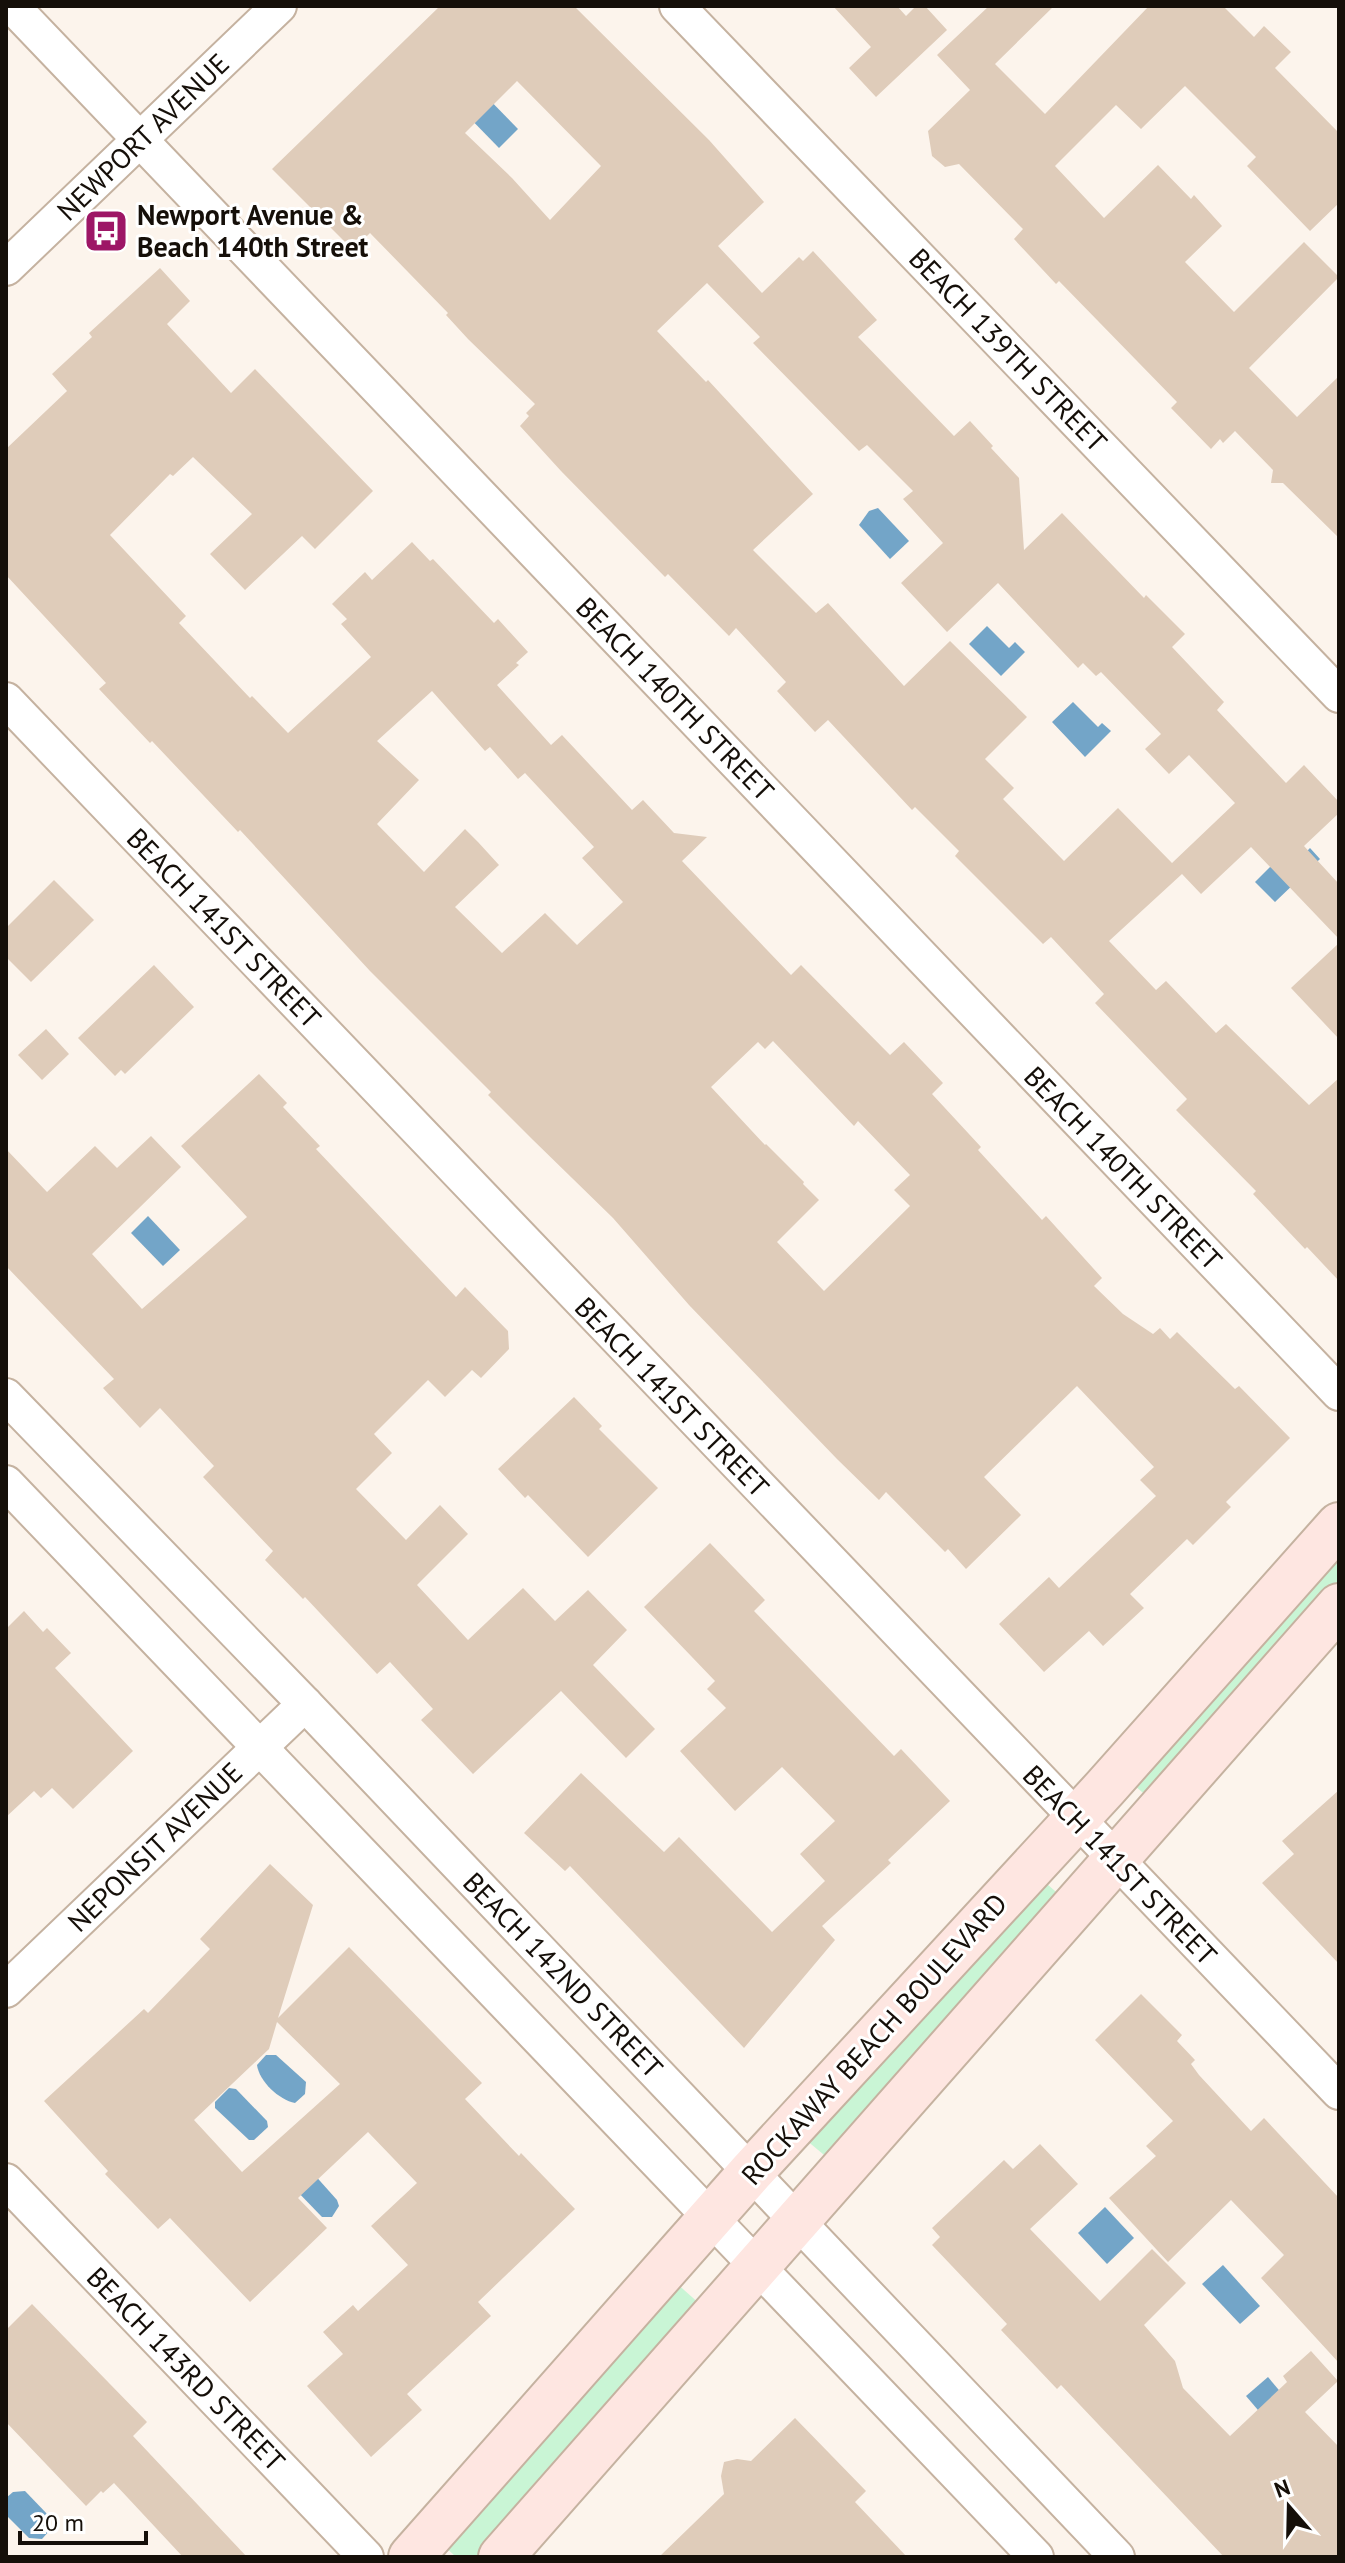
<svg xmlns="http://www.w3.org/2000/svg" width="1345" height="2563" viewBox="0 0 1345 2563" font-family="'PT Sans',sans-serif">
	<rect width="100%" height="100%" fill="#fcf4ec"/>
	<g fill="#c9f5d5">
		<path d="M 1339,1545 L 1339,1587 L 1149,1798 L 1128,1780 Z"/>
		<path d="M 1039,1877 L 1063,1898 L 830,2160 L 805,2139 Z"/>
		<path d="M 674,2281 L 702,2306 L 478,2557 L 456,2557 L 441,2543 Z"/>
	</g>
	<g fill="#73a5c8">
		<path d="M 478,88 L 518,129 L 499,148 L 459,107 Z"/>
		<path d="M 878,508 L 909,541 L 890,559 L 859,525 L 869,511 Z"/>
		<path d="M 987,626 L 1009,648 L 1015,642 L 1025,652 L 1001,676 L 969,644 Z"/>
		<path d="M 1073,702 L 1098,727 L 1102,723 L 1111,731 L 1085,757 L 1052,722 Z"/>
		<path d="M 1310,848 L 1320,859 L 1275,902 L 1255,882 L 1278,859 L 1304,854 Z"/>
		<path d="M 148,1216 L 180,1250 L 163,1266 L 131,1233 Z"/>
		<path d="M 266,2055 L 276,2055 L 306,2082 L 305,2094 L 295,2103 C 279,2100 259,2081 257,2065 Z"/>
		<path d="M 229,2088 L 236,2089 L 267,2121 L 268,2127 L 254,2140 L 249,2140 L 215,2108 L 215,2102 Z"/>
		<path d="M 312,2172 L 337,2200 L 339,2206 L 332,2217 L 322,2217 L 294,2188 Z"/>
		<path d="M 1105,2207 L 1134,2238 L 1107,2264 L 1078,2233 Z"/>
		<path d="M 1223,2265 L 1260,2306 L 1240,2324 L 1202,2284 Z"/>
		<path d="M 1268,2377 L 1305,2421 L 1275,2430 L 1246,2396 Z"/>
		<path d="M 25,2491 L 50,2517 L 51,2529 L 42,2539 L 29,2538 L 6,2515 L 6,2498 L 13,2492 Z"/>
	</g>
	<g fill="#dfccba" fill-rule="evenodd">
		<path d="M 440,6 L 574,6 L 709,140 L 764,202 L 718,246 L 762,293 L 799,257 L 803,261 L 813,251 L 877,320 L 858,337 L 954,436 L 970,421 L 993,446 L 991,448 L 1019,478 L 1024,550 L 1062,513 L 1144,598 L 1146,595 L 1185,634 L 1172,647 L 1224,702 L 1217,710 L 1286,783 L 1304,765 L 1339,802 L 1339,813 L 1304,846 L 1339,884 L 1339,939 L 1251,847 L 1201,894 L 1182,874 L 1109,941 L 1156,990 L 1166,981 L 1216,1033 L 1226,1024 L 1309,1105 L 1339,1078 L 1339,1281 L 1307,1247 L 1305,1249 L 1253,1194 L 1256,1191 L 1176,1110 L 1187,1099 L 1095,1003 L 1104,994 L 1051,937 L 1043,944 L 955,856 L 959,851 L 915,807 L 912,810 L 828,720 L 815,732 L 777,691 L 786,682 L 736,628 L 729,636 L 668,574 L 665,577 L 561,471 L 520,426 L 529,416 L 526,413 L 535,404 L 468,339 L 446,315 L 448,313 L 370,233 L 353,250 L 272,169 ZM 517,81 L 601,166 L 550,220 L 512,178 L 465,133 ZM 707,283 L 760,337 L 753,343 L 859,451 L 867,445 L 913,491 L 903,499 L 943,543 L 901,583 L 947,632 L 998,583 L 1078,668 L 1083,663 L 1096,676 L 1101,672 L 1161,734 L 1145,749 L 1169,774 L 1189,755 L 1235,803 L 1172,863 L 1118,808 L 1064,861 L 1003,799 L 1014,788 L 985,759 L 1027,717 L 950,641 L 904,686 L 828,603 L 816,613 L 753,550 L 813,494 L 708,380 L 706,382 L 657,331 Z"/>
		<path d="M 833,6 L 897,6 L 906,16 L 916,6 L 925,6 L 947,30 L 876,97 L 849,68 L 871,47 Z"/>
		<path d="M 989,6 L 1054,6 L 995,64 L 1045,114 L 1149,6 L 1223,6 L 1254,37 L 1264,26 L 1291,52 L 1275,68 L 1339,133 L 1339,203 L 1310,231 L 1247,166 L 1256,157 L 1185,86 L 1141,129 L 1116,105 L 1055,166 L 1104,218 L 1158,165 L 1191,199 L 1194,195 L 1222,226 L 1185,262 L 1234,312 L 1304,242 L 1339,277 L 1249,368 L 1297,417 L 1339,376 L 1339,538 L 1283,483 L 1271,483 L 1273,470 L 1235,431 L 1223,443 L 1220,439 L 1211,449 L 1171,408 L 1177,402 L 1059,281 L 1056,284 L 1014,239 L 1023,229 L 959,164 L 945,167 L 932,156 L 928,131 L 970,90 L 937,55 Z"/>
		<path d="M 160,268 L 190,301 L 167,324 L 231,393 L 255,369 L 373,491 L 315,549 L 302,536 L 245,590 L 210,554 L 252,514 L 193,457 L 173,476 L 170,474 L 110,535 L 186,616 L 179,623 L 250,698 L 252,696 L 288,733 L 371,657 L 341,624 L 347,619 L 332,604 L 365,572 L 372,580 L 412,542 L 430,561 L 433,559 L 494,623 L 498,619 L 528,652 L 516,663 L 519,665 L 497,685 L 551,745 L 562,735 L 632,810 L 643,800 L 674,833 L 707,837 L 682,861 L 791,975 L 801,965 L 890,1055 L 904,1042 L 943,1083 L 932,1094 L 981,1147 L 978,1150 L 1042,1220 L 1046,1216 L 1102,1278 L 1094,1286 L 1123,1314 L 1153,1334 L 1160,1328 L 1170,1339 L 1177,1332 L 1235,1389 L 1239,1386 L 1290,1438 L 1226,1502 L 1231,1507 L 1193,1545 L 1187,1539 L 1130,1594 L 1144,1608 L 1103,1646 L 1089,1631 L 1044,1672 L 999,1624 L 1049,1577 L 1059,1588 L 1156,1496 L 1140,1480 L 1154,1467 L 1077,1386 L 984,1477 L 1021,1515 L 966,1569 L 948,1549 L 945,1552 L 886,1492 L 879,1500 L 837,1459 L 689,1305 L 613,1218 L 532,1139 L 488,1095 L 491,1092 L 370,971 L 240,830 L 238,832 L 152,741 L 150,743 L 99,689 L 106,683 L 6,575 L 6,449 L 67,391 L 52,374 L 92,337 L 89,333 ZM 432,691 L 485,751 L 490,747 L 518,779 L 525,773 L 594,847 L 582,858 L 623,902 L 577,945 L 545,913 L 502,953 L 455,907 L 499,865 L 478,842 L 465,829 L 424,872 L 377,824 L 419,780 L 377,741 ZM 773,1041 L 854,1126 L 858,1121 L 910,1175 L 894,1190 L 910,1206 L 824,1291 L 777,1242 L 819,1200 L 803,1184 L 804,1182 L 766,1144 L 765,1145 L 711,1087 L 758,1042 L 765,1049 Z"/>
		<path d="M 54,880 L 94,920 L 31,982 L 6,957 L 6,928 Z"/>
		<path d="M 1339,943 L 1339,1039 L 1291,988 Z"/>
		<path d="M 154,965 L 194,1007 L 125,1074 L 121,1070 L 115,1076 L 78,1038 Z"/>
		<path d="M 46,1029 L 69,1054 L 42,1080 L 18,1055 Z"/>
		<path d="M 259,1074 L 287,1103 L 283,1107 L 320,1146 L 316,1149 L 456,1297 L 465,1287 L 508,1331 L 509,1349 L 481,1378 L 472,1370 L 445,1397 L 428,1380 L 374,1434 L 392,1453 L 356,1489 L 406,1540 L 440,1505 L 468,1534 L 417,1585 L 468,1640 L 523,1588 L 555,1621 L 588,1590 L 627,1630 L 593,1665 L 655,1729 L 626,1758 L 561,1691 L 473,1774 L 421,1720 L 433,1709 L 390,1662 L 377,1674 L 305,1597 L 303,1599 L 265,1560 L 273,1551 L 203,1477 L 214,1466 L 160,1408 L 140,1428 L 103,1388 L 114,1379 L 6,1266 L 6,1149 L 47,1192 L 95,1146 L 117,1168 L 151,1136 L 181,1167 L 92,1254 L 142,1309 L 247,1217 L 181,1146 Z"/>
		<path d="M 574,1397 L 602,1426 L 599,1429 L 658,1488 L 588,1557 L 528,1495 L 525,1498 L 498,1469 Z"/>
		<path d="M 710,1543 L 765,1600 L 754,1611 L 894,1756 L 901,1749 L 950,1801 L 888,1860 L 891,1863 L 822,1926 L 835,1940 L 744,2048 L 570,1866 L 565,1871 L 524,1833 L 581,1773 L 664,1852 L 679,1837 L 772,1932 L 825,1881 L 800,1854 L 835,1821 L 782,1767 L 735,1811 L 680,1751 L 726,1708 L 707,1689 L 715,1681 L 644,1607 Z"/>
		<path d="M 24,1611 L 43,1632 L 47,1628 L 71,1653 L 55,1668 L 133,1751 L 73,1809 L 52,1788 L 41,1798 L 34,1791 L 6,1817 L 6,1629 Z"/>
		<path d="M 1339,1790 L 1339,1964 L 1262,1883 L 1294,1854 L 1282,1841 Z"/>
		<path d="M 270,1864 L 313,1905 L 278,2018 L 349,1947 L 482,2083 L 465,2099 L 519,2156 L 521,2153 L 575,2209 L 478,2302 L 491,2316 L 407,2394 L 422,2410 L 371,2457 L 307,2386 L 343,2354 L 323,2332 L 353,2305 L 358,2311 L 408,2265 L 371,2226 L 417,2183 L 368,2132 L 298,2198 L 327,2228 L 250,2302 L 170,2218 L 158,2229 L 105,2174 L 108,2171 L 44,2101 L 144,2009 L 148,2013 L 210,1949 L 200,1939 ZM 277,2022 L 340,2084 L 242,2172 L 194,2120 L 269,2049 Z"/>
		<path d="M 1141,1994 L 1182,2035 L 1177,2041 L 1195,2060 L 1191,2064 L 1199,2075 L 1251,2131 L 1264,2118 L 1339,2198 L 1339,2363 L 1261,2278 L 1284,2255 L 1231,2200 L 1168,2262 L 1109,2198 L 1156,2156 L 1146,2146 L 1173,2121 L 1095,2040 Z"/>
		<path d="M 1040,2144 L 1078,2184 L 1030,2229 L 1100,2301 L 1152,2249 L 1186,2283 L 1144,2325 L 1175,2361 L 1183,2388 L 1230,2436 L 1287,2382 L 1283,2376 L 1311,2351 L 1338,2381 L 1305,2412 L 1339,2447 L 1339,2557 L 1224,2557 L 1061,2385 L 1057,2389 L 1001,2330 L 1007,2324 L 932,2245 L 940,2237 L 932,2228 L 1004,2160 L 1013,2169 Z"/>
		<path d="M 32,2304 L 147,2422 L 133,2436 L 247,2557 L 183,2557 L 114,2483 L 103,2493 L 101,2491 L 86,2506 L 6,2422 L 6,2330 Z"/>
		<path d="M 795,2418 L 866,2491 L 855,2502 L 907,2557 L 659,2557 L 724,2494 L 721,2476 L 724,2462 L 737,2459 L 751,2461 Z"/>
	</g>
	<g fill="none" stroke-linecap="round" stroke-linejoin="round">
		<g stroke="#c5b2a0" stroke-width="38">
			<g id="street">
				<path d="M 12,6 L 1339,1393"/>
				<path d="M 677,6 L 1339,695"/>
				<path d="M 6,268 L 279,6"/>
				<path d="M 6,700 L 1339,2092"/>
				<path d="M 6,1396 L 305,1704 L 1117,2557"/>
				<path d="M 6,1483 L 1036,2557"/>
				<path d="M 6,1990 L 305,1704"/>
				<path d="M 6,2181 L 366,2557"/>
			</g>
		</g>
		<g stroke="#c5b2a0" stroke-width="48">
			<g id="secondary">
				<path d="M 411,2557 L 751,2172 L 1105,1788 L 1339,1525"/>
				<path d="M 501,2557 L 1339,1606"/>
			</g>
		</g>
		<use href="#street" stroke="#fff" stroke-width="34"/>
		<use href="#secondary" stroke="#fee6e1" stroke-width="44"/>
	</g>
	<defs>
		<g id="bus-square" transform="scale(2.3)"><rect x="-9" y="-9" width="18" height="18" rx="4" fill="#9d1666" stroke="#fff"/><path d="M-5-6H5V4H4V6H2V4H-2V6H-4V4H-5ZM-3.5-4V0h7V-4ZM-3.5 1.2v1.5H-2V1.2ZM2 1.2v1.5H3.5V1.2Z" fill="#fff"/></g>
	</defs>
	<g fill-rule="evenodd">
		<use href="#bus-square" x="106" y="231"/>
	</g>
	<g text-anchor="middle" stroke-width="6" stroke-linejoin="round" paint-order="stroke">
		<g font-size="28" fill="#150f09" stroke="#fff">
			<text transform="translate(143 137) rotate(-44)" y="10">NEWPORT AVENUE</text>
			<text transform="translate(1008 350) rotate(46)" y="10">BEACH 139TH STREET</text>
			<text transform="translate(675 699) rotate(46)" y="10">BEACH 140TH STREET</text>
			<text transform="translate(224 928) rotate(46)" y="10">BEACH 141ST STREET</text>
			<text transform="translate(1123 1168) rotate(46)" y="10">BEACH 140TH STREET</text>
			<text transform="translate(672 1397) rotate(46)" y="10">BEACH 141ST STREET</text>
			<text transform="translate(155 1847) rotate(-44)" y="10">NEPONSIT AVENUE</text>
			<text transform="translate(1120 1865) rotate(46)" y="10">BEACH 141ST STREET</text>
			<text transform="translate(563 1975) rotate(46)" y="10">BEACH 142ND STREET</text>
			<text transform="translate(874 2039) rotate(-48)" y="10">ROCKAWAY BEACH BOULEVARD</text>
			<text transform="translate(186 2369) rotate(46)" y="10">BEACH 143RD STREET</text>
		</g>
		<g font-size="28" font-weight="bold" fill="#150f09" stroke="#fff" text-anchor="start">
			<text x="137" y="225">Newport Avenue &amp;<tspan x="137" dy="32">Beach 140th Street</tspan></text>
		</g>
	</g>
	<rect width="1345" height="2563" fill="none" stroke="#150f09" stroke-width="16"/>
	<g transform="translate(1289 2507) rotate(340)" stroke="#ffffff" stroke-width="6" paint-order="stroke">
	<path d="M0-6L14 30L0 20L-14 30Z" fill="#150f09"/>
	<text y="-12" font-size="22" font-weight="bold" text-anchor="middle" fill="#150f09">N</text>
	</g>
	<path d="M20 2531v12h126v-12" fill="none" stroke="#150f09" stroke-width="4"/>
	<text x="32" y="2531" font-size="24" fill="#150f09" stroke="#ffffff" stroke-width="6" paint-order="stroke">20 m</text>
</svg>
